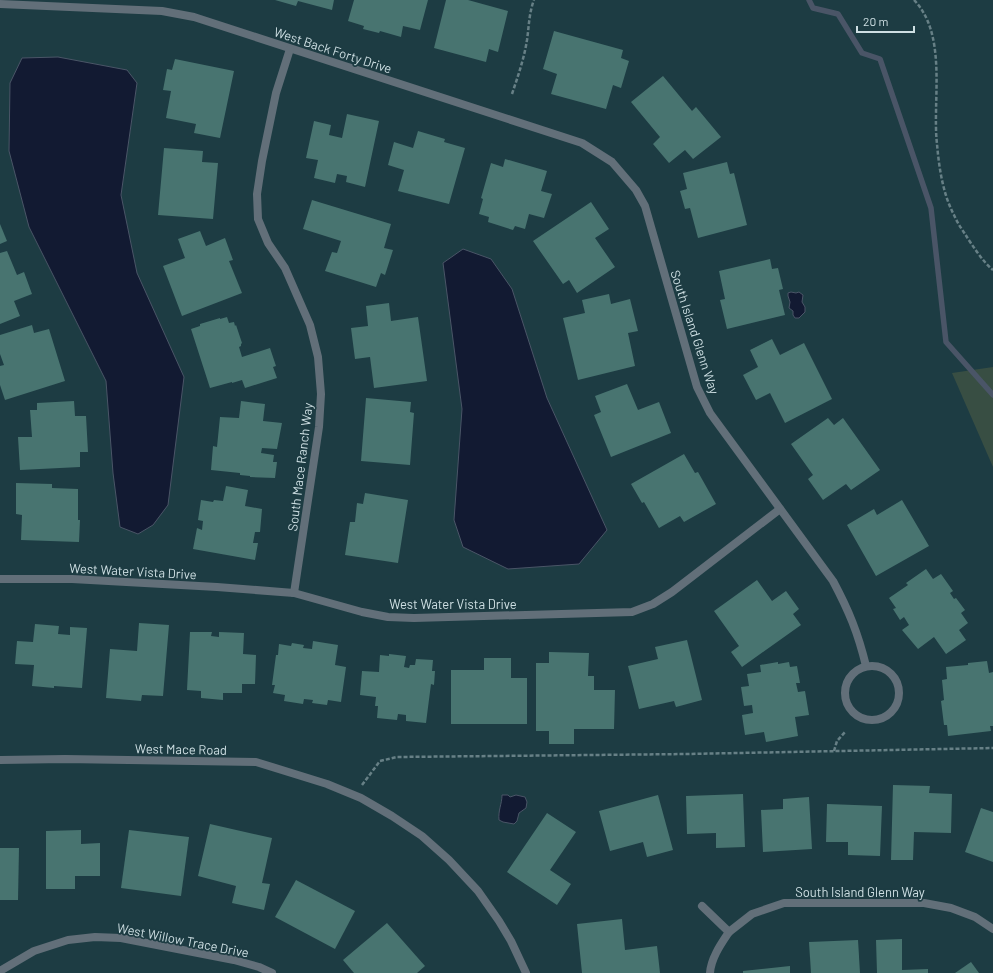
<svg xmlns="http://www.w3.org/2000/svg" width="993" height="973" viewBox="0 0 993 973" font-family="Barlow,sans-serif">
	<rect width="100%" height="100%" fill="#1d3c43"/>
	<path fill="#384e43" d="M 993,367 L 993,467 L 952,373 Z"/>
	<g fill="#121a32" stroke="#4a5567">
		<path d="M 58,57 L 127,70 L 137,83 L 121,195 L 137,273 L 184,377 L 168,505 L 153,525 L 138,534 L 120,527 L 113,473 L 106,381 L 29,227 L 9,151 L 10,83 L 22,58 Z"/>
		<path d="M 463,249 L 491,259 L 512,289 L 547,398 L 607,530 L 579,564 L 508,569 L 463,547 L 454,520 L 462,409 L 443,263 Z"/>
		<path d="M 791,292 L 796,293 L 799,292 L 803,295 L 802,302 L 805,307 L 805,312 L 799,318 L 795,318 L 793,315 L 793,311 L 789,308 L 790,302 L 788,296 L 788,293 Z"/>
		<path d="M 502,795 L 508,795 L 510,797 L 516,795 L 525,797 L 527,802 L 526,808 L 519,813 L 517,821 L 514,824 L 503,822 L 499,820 C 498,810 502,804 502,795 Z"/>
	</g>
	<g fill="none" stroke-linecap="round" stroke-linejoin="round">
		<path stroke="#4a5567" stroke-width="5.5" d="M 809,0 L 813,8 L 838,14 L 862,53 L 880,59 L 931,208 L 946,342 L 993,395"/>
	</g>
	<g fill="#487470">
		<path d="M 275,0 L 334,0 L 332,10 L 298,1 L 296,6 Z"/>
		<path d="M 354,0 L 428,0 L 420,30 L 403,26 L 401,37 L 380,31 L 379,33 L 363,29 L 364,26 L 348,21 Z"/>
		<path d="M 446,0 L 468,0 L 508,11 L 498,52 L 489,49 L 486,62 L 434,48 Z"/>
		<path d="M 554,31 L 623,50 L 621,58 L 629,61 L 621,88 L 613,85 L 606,109 L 551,94 L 557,74 L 543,69 Z"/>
		<path d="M 175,59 L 234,71 L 220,138 L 194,133 L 196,124 L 166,118 L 171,91 L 163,90 L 167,69 L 172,70 Z"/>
		<path d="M 663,76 L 692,111 L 696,107 L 721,137 L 693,159 L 685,150 L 669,163 L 653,144 L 660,137 L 631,102 Z"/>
		<path d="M 347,114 L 379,121 L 365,187 L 346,182 L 347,176 L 337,174 L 335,183 L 314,178 L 318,160 L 306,158 L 314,121 L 331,125 L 329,135 L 342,138 Z"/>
		<path d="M 418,131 L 445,139 L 444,142 L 465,148 L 449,204 L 398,191 L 404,170 L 388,165 L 394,142 L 413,148 Z"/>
		<path d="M 164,148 L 203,151 L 202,162 L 218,163 L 213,219 L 158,215 Z"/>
		<path d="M 505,159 L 547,171 L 541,191 L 552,194 L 544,218 L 529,214 L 525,229 L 515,226 L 513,230 L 488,222 L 489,217 L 479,214 L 483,199 L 481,198 L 491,163 L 503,167 Z"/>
		<path d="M 727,162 L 730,174 L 734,173 L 747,225 L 698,238 L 690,208 L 685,209 L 680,191 L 687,189 L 683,173 Z"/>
		<path d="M 312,200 L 391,224 L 384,248 L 393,250 L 385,275 L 381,273 L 376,287 L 325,271 L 332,252 L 337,253 L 341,241 L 303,229 Z"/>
		<path d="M 591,202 L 609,229 L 595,238 L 615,267 L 577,293 L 569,280 L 563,284 L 533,241 Z"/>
		<path d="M 0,224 L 7,241 L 0,244 Z"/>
		<path d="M 200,231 L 206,246 L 225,238 L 233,260 L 229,261 L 242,293 L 182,316 L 163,266 L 185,258 L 178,239 Z"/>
		<path d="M 7,251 L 17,275 L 24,272 L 32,294 L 14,301 L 20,316 L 0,324 L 0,253 Z"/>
		<path d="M 770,259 L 772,269 L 778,268 L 783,289 L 779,290 L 785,315 L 727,329 L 720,300 L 725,299 L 719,271 Z"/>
		<path d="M 609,294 L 611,304 L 630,299 L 638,331 L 628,333 L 635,366 L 578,380 L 563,318 L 585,313 L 582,300 Z"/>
		<path d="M 389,303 L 391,321 L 418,317 L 427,381 L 374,388 L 370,357 L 355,359 L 351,328 L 368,326 L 366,306 Z"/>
		<path d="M 227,317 L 229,323 L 234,322 L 235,326 L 236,325 L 242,343 L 241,344 L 241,346 L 239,347 L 242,357 L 270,348 L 276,366 L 273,367 L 277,378 L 245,388 L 242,380 L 232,383 L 232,382 L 210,388 L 191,329 L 200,326 L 200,324 L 220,318 L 220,319 Z"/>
		<path d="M 32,325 L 34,333 L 49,329 L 65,381 L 5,400 L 0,385 L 0,366 L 4,365 L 0,354 L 0,335 Z"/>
		<path d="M 772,339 L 780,355 L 804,343 L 832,399 L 785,423 L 770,393 L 756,400 L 743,375 L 758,367 L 750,350 Z"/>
		<path d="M 627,384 L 638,410 L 659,402 L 671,433 L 611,457 L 594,415 L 601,412 L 595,396 Z"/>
		<path d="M 366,398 L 411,402 L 410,412 L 414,413 L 410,465 L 361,461 Z"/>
		<path d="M 74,401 L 75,416 L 86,416 L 88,452 L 80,452 L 80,467 L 20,470 L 18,437 L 32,437 L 30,410 L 37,410 L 37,403 Z"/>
		<path d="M 241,401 L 265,404 L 263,421 L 282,423 L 277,449 L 262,448 L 261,453 L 274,455 L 273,462 L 277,462 L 275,478 L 250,477 L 250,476 L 240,475 L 240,473 L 211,470 L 213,446 L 217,447 L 220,417 L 239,418 Z"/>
		<path d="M 828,418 L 834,425 L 843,418 L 880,470 L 851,490 L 846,484 L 823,500 L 808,479 L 813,475 L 791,444 Z"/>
		<path d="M 684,454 L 695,473 L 698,472 L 716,504 L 684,522 L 680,516 L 659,528 L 644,502 L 642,503 L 631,484 Z"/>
		<path d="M 16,483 L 52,484 L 52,488 L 78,489 L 78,520 L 80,520 L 79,542 L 21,540 L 22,515 L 16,514 Z"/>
		<path d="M 226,486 L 248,490 L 245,506 L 262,509 L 260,532 L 255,532 L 253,543 L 258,543 L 255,560 L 193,549 L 197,528 L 202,530 L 203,521 L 198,520 L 201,500 L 213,502 L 214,500 L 223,501 Z"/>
		<path d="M 365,493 L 408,500 L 398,563 L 345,555 L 350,522 L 355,522 L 357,503 L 363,504 Z"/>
		<path d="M 902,500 L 929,546 L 876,576 L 847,525 L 874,509 L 877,515 Z"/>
		<path d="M 926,569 L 933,579 L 941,574 L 953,591 L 950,593 L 954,599 L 956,598 L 965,610 L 961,613 L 968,623 L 959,630 L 966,640 L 946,654 L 934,637 L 918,649 L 902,630 L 909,625 L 904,617 L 900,620 L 893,609 L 896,608 L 889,598 L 908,585 L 906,583 Z"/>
		<path d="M 757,580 L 772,601 L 786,591 L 799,609 L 793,614 L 801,625 L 742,667 L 731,652 L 739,646 L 714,611 Z"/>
		<path d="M 139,623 L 169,625 L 163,696 L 142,695 L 141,701 L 106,698 L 110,649 L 137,651 Z"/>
		<path d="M 35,624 L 59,626 L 58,634 L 70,635 L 70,627 L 87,628 L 82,688 L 54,686 L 54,688 L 32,686 L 34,665 L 15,664 L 17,641 L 33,642 Z"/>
		<path d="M 190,632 L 212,632 L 211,636 L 219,637 L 219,632 L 244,633 L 243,654 L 256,655 L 255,684 L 242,684 L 242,693 L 223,693 L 223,700 L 201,698 L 201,691 L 187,690 Z"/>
		<path d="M 687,640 L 702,700 L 676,707 L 674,701 L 639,709 L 628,666 L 658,659 L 655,647 Z"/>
		<path d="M 313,641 L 338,645 L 335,665 L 346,667 L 341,702 L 328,700 L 327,705 L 312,703 L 313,700 L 304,699 L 303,704 L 284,701 L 285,695 L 273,693 L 275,685 L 272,685 L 276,655 L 278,655 L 279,644 L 291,646 L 292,643 L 304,645 L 303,648 L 312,649 Z"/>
		<path d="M 549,652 L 589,653 L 588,676 L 594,676 L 594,690 L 615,690 L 614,729 L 574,729 L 574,744 L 549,744 L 549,731 L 536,731 L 536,663 L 549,663 Z"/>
		<path d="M 389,654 L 406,656 L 404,667 L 409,668 L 410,665 L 415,665 L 416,659 L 433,660 L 432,671 L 435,671 L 434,685 L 431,684 L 426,723 L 406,721 L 406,715 L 398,714 L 397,720 L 377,718 L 378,706 L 375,706 L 376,697 L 360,695 L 362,671 L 379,672 L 380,655 L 389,656 Z"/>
		<path d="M 484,658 L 511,658 L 511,678 L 527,678 L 527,724 L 451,724 L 451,670 L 484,670 Z"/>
		<path d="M 987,661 L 989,673 L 993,672 L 993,726 L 990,726 L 991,731 L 948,736 L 947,725 L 944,725 L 941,701 L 944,700 L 942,680 L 947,679 L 946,667 L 968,665 L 968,663 Z"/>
		<path d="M 778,662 L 778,664 L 789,662 L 790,667 L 797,666 L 800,683 L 796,683 L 798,692 L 805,691 L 809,715 L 795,717 L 798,736 L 766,742 L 764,732 L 745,735 L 742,715 L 753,713 L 752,705 L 744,706 L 741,687 L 749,686 L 747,674 L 761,672 L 760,665 Z"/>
		<path d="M 893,785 L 930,786 L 929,793 L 952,794 L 951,833 L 914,832 L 913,860 L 891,860 Z"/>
		<path d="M 743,794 L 745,847 L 716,848 L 716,833 L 687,834 L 686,796 Z"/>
		<path d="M 658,795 L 673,850 L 647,857 L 643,842 L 610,851 L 599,811 Z"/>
		<path d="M 809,797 L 812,849 L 763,852 L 761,810 L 783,809 L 783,799 Z"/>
		<path d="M 827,804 L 882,806 L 880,856 L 848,855 L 848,842 L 826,842 Z"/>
		<path d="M 981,808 L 993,812 L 993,862 L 965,852 Z"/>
		<path d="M 547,813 L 576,832 L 550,870 L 571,884 L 557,905 L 507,872 Z"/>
		<path d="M 210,824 L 272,838 L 262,883 L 270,884 L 264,910 L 232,903 L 236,886 L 198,876 Z"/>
		<path d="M 81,830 L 81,844 L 100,843 L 100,876 L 75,876 L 75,889 L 46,889 L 46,831 Z"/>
		<path d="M 129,830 L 189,837 L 181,896 L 121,888 Z"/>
		<path d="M 0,848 L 19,848 L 18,900 L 0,900 Z"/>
		<path d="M 296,880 L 355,911 L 335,949 L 275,917 Z"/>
		<path d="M 622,919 L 625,950 L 657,946 L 660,973 L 582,973 L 577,924 Z"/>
		<path d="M 387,923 L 425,966 L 417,973 L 354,973 L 343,960 Z"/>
		<path d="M 902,939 L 902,970 L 928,969 L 928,973 L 877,973 L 876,940 Z"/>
		<path d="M 858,940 L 860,973 L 811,973 L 809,942 Z"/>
		<path d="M 971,962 L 979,973 L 955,973 Z"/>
		<path d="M 790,966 L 790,973 L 743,973 L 743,971 Z"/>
	</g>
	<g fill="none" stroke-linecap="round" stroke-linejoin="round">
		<g stroke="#678086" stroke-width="2.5" stroke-dasharray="4 2" stroke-linecap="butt">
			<path d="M 914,0 C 948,35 932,101 937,144 C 939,168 943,194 954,215 C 957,222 961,228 965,234 C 972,245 983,262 993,270"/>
			<path d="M 512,94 C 518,76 524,59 527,40 C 529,26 529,13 534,0"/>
			<path d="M 834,751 L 837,741 L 845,732"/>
			<path d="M 362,785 L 380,761 L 397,757 L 687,754 L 993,748"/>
		</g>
		<g stroke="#626f79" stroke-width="8">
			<path d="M 0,4 L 162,11 L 194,17 L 582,143 L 612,162 L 636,190 L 645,206 L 697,387 L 710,413 L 833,581 C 849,611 858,633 866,666"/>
			<path d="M 290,49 L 276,93 L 262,161 L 257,194 L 258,219 L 268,243 L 285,268 L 310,325 L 318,357 L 321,394 L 319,427 L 294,593"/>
			<path d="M 0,579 L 72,579 L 217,587 L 294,593 L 362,612 L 388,617 L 414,618 L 632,612 L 653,604 L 672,592 L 780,509"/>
			<circle cx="872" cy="693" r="27"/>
			<path d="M 0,760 L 65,759 L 256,762 L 327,784 L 361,798 L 392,816 L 422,836 L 449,860 L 478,891 L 499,921 L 511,941 L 526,973"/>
			<path d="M 702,906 L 729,932 C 721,944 711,958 710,973"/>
			<path d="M 729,932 L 752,914 L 784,903 L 924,903 L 951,908 L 975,917 L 993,929"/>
			<path d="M 0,971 L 34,951 L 68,940 L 95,937 L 121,938 L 234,960 L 259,967 L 272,973"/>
		</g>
	</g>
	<g text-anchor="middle" stroke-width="3.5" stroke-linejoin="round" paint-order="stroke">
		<g font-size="13" fill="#cedfe3" stroke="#1d3c43">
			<text transform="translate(333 50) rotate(18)" y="5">West Back Forty Drive</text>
			<text transform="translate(695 332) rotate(72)" y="5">South Island Glenn Way</text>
			<text transform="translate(300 467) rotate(-83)" y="5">South Mace Ranch Way</text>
			<text transform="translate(133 571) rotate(3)" y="5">West Water Vista Drive</text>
			<text x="453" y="609">West Water Vista Drive</text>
			<text transform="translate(181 749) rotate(1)" y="5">West Mace Road</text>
			<text x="860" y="897">South Island Glenn Way</text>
			<text transform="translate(183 940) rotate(11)" y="5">West Willow Trace Drive</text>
		</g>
	</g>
	<path d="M857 26v6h57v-6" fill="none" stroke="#cedfe3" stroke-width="2"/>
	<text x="863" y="26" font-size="12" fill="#cedfe3" stroke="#1d3c43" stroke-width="3" paint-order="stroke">20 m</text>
</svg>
